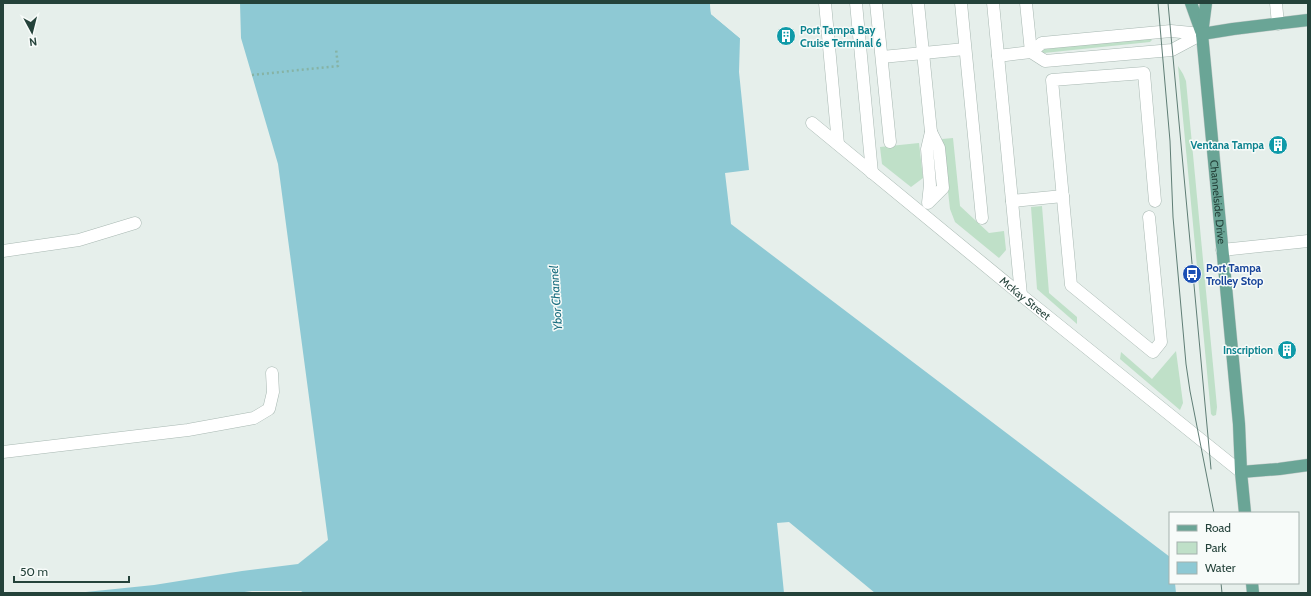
<svg xmlns="http://www.w3.org/2000/svg" width="1311" height="596" viewBox="0 0 1311 596" font-family="Cabin,sans-serif">
	<rect width="100%" height="100%" fill="#e6efeb"/>
	<g fill="#bfe0c8">
		<path d="M 1150,38 L 1152,40 L 1150,42 L 1044,53 L 1041,51 L 1043,49 Z"/>
		<path d="M 1178,66 L 1183,74 L 1186,81 L 1217,407 L 1216,415 L 1213,416 L 1211,414 Z"/>
		<path d="M 953,138 L 960,206 L 989,233 L 1004,231 L 1006,250 L 999,258 L 955,222 L 950,209 L 942,139 Z"/>
		<path d="M 919,143 L 923,178 L 911,187 L 882,164 L 880,147 Z"/>
		<path d="M 1042,206 L 1049,293 L 1077,317 L 1077,324 L 1037,289 L 1031,207 Z"/>
		<path d="M 1176,351 L 1183,403 L 1180,410 L 1120,359 L 1121,352 L 1152,379 Z"/>
	</g>
	<path fill="#8ec9d4" d="M 240,3 L 710,3 L 711,14 L 740,38 L 739,72 L 749,170 L 725,173 L 731,224 L 1170,557 L 1170,583 L 1175,583 L 1176,593 L 875,593 L 789,522 L 777,523 L 784,593 L 304,593 L 301,591 L 252,591 L 237,593 L 76,593 L 154,585 L 242,571 L 298,564 L 328,540 L 278,164 L 241,38 Z"/>
	<path fill="#e6efeb" d="M 710,3 L 712,3 L 713,13 L 741,37 L 742,40 L 711,14 Z"/>
	<g fill="none" stroke-linecap="round" stroke-linejoin="round">
		<g stroke="#a8b8b2" stroke-width="13">
			<g id="minor">
				<path d="M 825,3 L 838,144"/>
				<path d="M 856,3 L 872,173"/>
				<path d="M 876,3 L 890,142"/>
				<path d="M 918,3 L 931,132"/>
				<path d="M 961,3 L 982,218"/>
				<path d="M 993,3 L 1021,295"/>
				<path d="M 1026,3 L 1031,52"/>
				<path d="M 1276,3 L 1278,24"/>
				<path d="M 1031,52 L 1045,61 L 1172,50 L 1202,34"/>
				<path d="M 998,56 L 1031,52 L 1042,43 L 1171,31 L 1202,34"/>
				<path d="M 882,57 L 965,49"/>
				<path id="s1" d="M 812,123 L 1021,295 L 1241,472"/>
				<path d="M 931,132 L 939,148 L 943,188 L 928,203 L 930,185 L 927,149 Z"/>
				<path d="M 1012,201 L 1063,196"/>
				<path d="M 1149,217 L 1161,342 L 1153,352 L 1071,285 L 1052,80 L 1144,73 L 1155,201"/>
				<path d="M 1222,250 L 1308,241"/>
				<path d="M 3,251 L 79,240 L 135,223"/>
				<path d="M 3,452 L 188,430 L 254,418 L 269,409 L 273,392 L 272,373"/>
			</g>
		</g>
		<g stroke="#c2cac8" stroke-width="13">
			<g id="major">
				<path d="M 1191,3 L 1201,31"/>
				<path id="s2" d="M 1206,3 L 1202,34 L 1239,424 L 1241,472 L 1245,513"/>
				<path d="M 1202,34 L 1233,29 L 1308,20"/>
				<path d="M 1241,472 L 1279,469 L 1308,465"/>
				<path d="M 1252,583 L 1253,593"/>
			</g>
		</g>
		<path stroke="#86b3a5" stroke-width="2.5" stroke-dasharray="2 3" stroke-linecap="butt" d="M 252,75 L 338,66 L 336,49"/>
		<use href="#minor" stroke="#fff" stroke-width="12"/>
		<use href="#major" stroke="#6aa596" stroke-width="12"/>
		<g stroke="#5f7d75" stroke-width="1">
			<path d="M 1158,3 L 1170,141 L 1173,217 L 1186,364 L 1190,391 L 1214,513"/>
			<path d="M 1168,3 L 1211,469"/>
			<path d="M 1221,583 L 1222,593"/>
		</g>
	</g>
	<defs>
		<g id="building-disc" transform="scale(1)"><circle r="9.5" fill="#0f9aa8" stroke="#f7fbf9"/><path d="M-4-6H4V6H1V3H-1V6H-4ZM-2.5-4.3h1.7v1.8h-1.7ZM.8-4.3h1.7v1.8H.8ZM-2.5-1h1.7V.8h-1.7ZM.8-1h1.7V.8H.8Z" fill="#fff"/></g>
		<g id="bus-disc" transform="scale(1)"><circle r="9.5" fill="#1a4fb4" stroke="#f7fbf9"/><path d="M-5-6H5V4H4V6H2V4H-2V6H-4V4H-5ZM-3.5-4V0h7V-4ZM-3.5 1.2v1.5H-2V1.2ZM2 1.2v1.5H3.5V1.2Z" fill="#fff"/></g>
	</defs>
	<g fill-rule="evenodd">
		<use href="#building-disc" x="786" y="36"/>
		<use href="#building-disc" x="1278" y="145"/>
		<use href="#bus-disc" x="1192" y="274"/>
		<use href="#building-disc" x="1287" y="350"/>
	</g>
	<g text-anchor="middle" stroke-width="3" stroke-linejoin="round" paint-order="stroke">
		<g font-size="11" font-weight="bold" fill="#0d838f" stroke="#f7fbf9" text-anchor="end">
			<text x="800" y="34" text-anchor="start">Port Tampa Bay<tspan x="800" dy="13">Cruise Terminal 6</tspan></text>
			<text x="1264" y="149">Ventana Tampa</text>
			<text x="1273" y="354">Inscription</text>
		</g>
		<g font-size="11" fill="#24423a" stroke="#f7fbf9">
			<text dy="4" stroke="none"><textPath href="#s2" startOffset="200">Channelside Drive</textPath></text>
			<text dy="4" stroke="none"><textPath href="#s1" startOffset="276">McKay Street</textPath></text>
		</g>
		<g font-size="11" font-weight="bold" fill="#164399" stroke="#f7fbf9" text-anchor="start">
			<text x="1206" y="272">Port Tampa<tspan x="1206" dy="13">Trolley Stop</tspan></text>
		</g>
		<g font-size="12" font-style="italic" fill="#1c6f80" stroke="#f7fbf9">
			<text transform="translate(556 298) rotate(-94)" y="4">Ybor Channel</text>
		</g>
	</g>
	<rect width="1311" height="596" fill="none" stroke="#24423a" stroke-width="8"/>
	<rect x="1169" y="512" width="130" height="72" fill="#f7fbf9" stroke="#a3b1ad"/>
	<rect x="1177" y="525" width="20" height="6" fill="#6aa596" stroke="#a3b1ad"/>
	<text x="1205" y="532" font-size="12" fill="#24423a">Road</text>
	<rect x="1177" y="542" width="20" height="12" fill="#bfe0c8" stroke="#a3b1ad"/>
	<text x="1205" y="552" font-size="12" fill="#24423a">Park</text>
	<rect x="1177" y="562" width="20" height="12" fill="#8ec9d4" stroke="#a3b1ad"/>
	<text x="1205" y="572" font-size="12" fill="#24423a">Water</text>
	<g transform="translate(32 32) rotate(173)" stroke="#f7fbf9" stroke-width="3" paint-order="stroke">
	<path d="M0-3L7 15L0 10L-7 15Z" fill="#24423a"/>
	<text y="-6" font-size="11" font-weight="bold" text-anchor="middle" fill="#24423a">N</text>
	</g>
	<path d="M14 576v6h115v-6" fill="none" stroke="#24423a" stroke-width="2"/>
	<text x="20" y="576" font-size="12" fill="#24423a" stroke="#f7fbf9" stroke-width="3" paint-order="stroke">50 m</text>
</svg>
